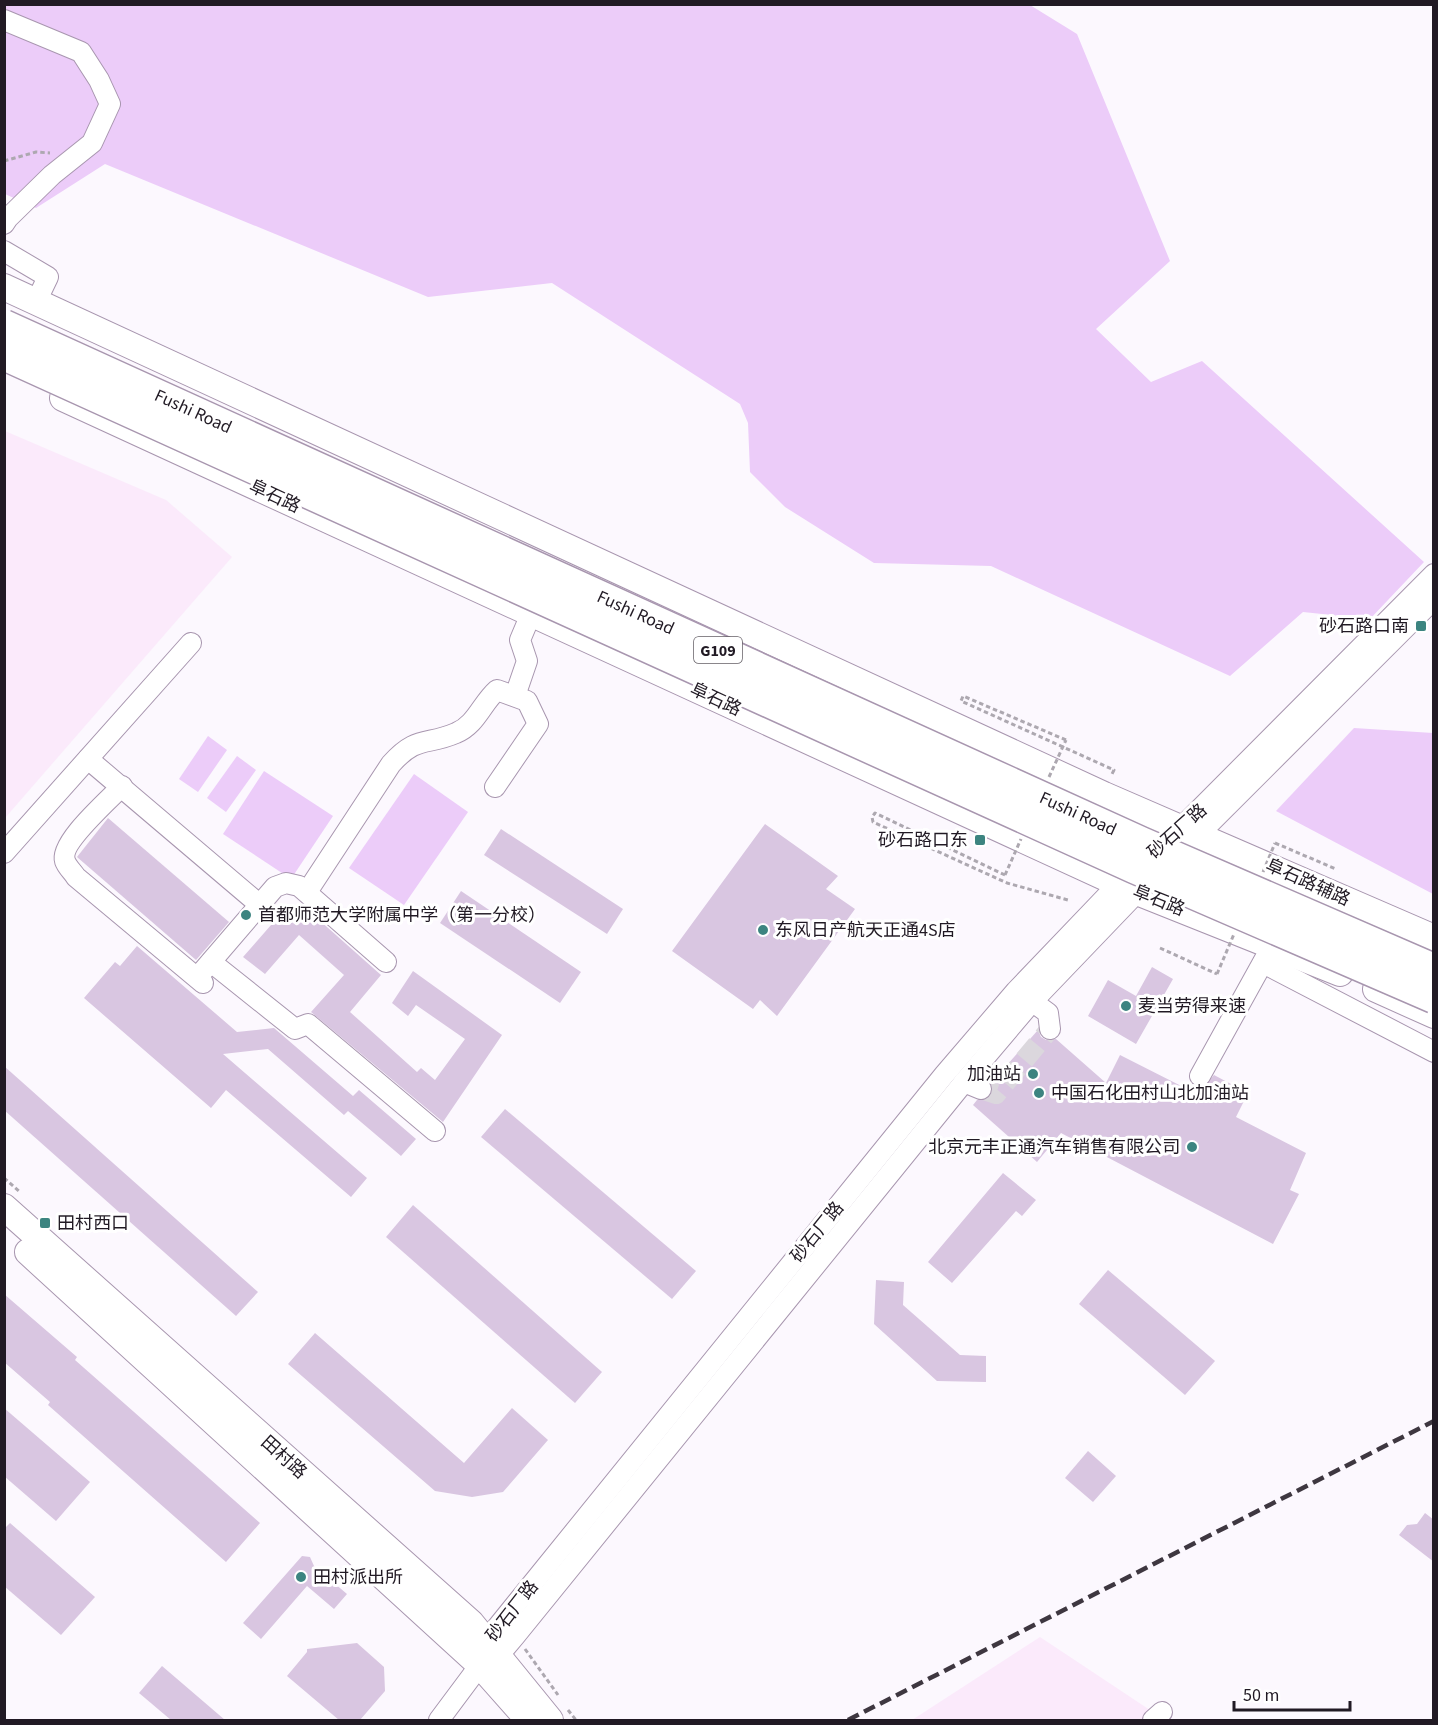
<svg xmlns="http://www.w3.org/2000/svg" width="1438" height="1725" viewBox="0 0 1438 1725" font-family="'Source Sans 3','Noto Sans SC',sans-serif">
	<rect width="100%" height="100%" fill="#fcf8fe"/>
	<g fill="#fbeafb">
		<path d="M 5,431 L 166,500 L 232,557 L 5,818 Z"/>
		<path d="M 1040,1637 L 1165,1720 L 912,1720 Z"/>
	</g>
	<g fill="#ecccf9">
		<path d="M 5,5 L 1030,5 L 1077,34 L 1170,261 L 1096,329 L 1151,382 L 1202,361 L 1424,562 L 1370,619 L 1303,612 L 1230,676 L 991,566 L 874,563 L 785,507 L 750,472 L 748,423 L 740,404 L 552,283 L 428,297 L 105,164 L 36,208 L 5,194 Z"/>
		<path d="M 1354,728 L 1433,733 L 1433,894 L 1276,811 Z"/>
		<path d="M 208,736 L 227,750 L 198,792 L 179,779 Z"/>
		<path d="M 237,756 L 256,770 L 226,812 L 207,798 Z"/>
		<path d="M 264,771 L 333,816 L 291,879 L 223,834 Z"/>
		<path d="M 414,774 L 468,812 L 404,905 L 349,868 Z"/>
	</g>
	<g fill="#d9c6e1">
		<path d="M 108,818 L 229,922 L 196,960 L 77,857 Z"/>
		<path d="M 765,824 L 838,876 L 826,889 L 855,909 L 777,1016 L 760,1000 L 753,1009 L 672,951 Z"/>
		<path d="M 501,829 L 623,909 L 607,934 L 484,855 Z"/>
		<path d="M 461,891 L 581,972 L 560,1003 L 440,923 Z"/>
		<path d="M 300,903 L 381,975 L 350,1012 L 417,1072 L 421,1068 L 435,1080 L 465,1039 L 416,1005 L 408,1016 L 392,1003 L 413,971 L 502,1035 L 443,1122 L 311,1012 L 344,975 L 299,935 L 265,974 L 243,957 L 278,917 L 285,921 Z"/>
		<path d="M 137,946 L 237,1032 L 274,1028 L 353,1096 L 359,1090 L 416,1139 L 401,1156 L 348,1111 L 344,1115 L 268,1049 L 223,1054 L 367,1178 L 351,1197 L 226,1090 L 211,1108 L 84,998 L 115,962 L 120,966 Z"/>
		<path d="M 1152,967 L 1173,979 L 1136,1044 L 1088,1016 L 1108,980 L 1136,996 Z"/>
		<path d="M 1038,1030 L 1041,1037 L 1046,1040 L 1056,1039 L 1106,1083 L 1120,1055 L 1197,1094 L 1214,1075 L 1248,1093 L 1236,1117 L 1306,1153 L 1290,1190 L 1299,1194 L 1273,1244 L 1061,1133 L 1037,1162 L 973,1105 L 977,1100 L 989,1098 L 992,1093 L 991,1083 Z"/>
		<path d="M 4,1066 L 258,1292 L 236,1316 L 4,1110 Z"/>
		<path d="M 505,1109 L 696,1271 L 672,1299 L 481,1137 Z"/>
		<path d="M 1003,1173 L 1036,1200 L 1022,1216 L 1016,1211 L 952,1283 L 928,1262 Z"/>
		<path d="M 413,1205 L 602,1372 L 575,1403 L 386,1237 Z"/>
		<path d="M 1108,1270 L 1215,1361 L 1185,1395 L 1079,1304 Z"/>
		<path d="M 876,1280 L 904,1282 L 903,1305 L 960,1355 L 986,1356 L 986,1382 L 937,1381 L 874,1324 Z"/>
		<path d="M 4,1294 L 77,1357 L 75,1360 L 260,1523 L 226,1562 L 48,1405 L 50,1402 L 4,1362 Z"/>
		<path d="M 315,1333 L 464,1463 L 512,1408 L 548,1440 L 503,1492 L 472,1497 L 435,1491 L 288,1364 Z"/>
		<path d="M 4,1408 L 90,1482 L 56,1521 L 4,1476 Z"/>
		<path d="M 1088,1451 L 1116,1476 L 1093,1502 L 1065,1478 Z"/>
		<path d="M 1425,1513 L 1434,1520 L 1434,1562 L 1399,1535 L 1407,1525 L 1417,1524 Z"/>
		<path d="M 10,1523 L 95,1597 L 61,1635 L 4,1586 L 4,1529 Z"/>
		<path d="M 302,1556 L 310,1557 L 314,1566 L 347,1594 L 334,1609 L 307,1586 L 261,1639 L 243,1623 Z"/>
		<path d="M 357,1643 L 384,1667 L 385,1691 L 360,1720 L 339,1720 L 287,1676 L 307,1652 L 307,1649 Z"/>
		<path d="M 162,1666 L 225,1720 L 171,1720 L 139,1693 Z"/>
	</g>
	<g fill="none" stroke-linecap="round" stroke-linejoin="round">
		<path stroke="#dbd7dd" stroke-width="20" stroke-dasharray="20 10" stroke-linecap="butt" d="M 981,1089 L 996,1094 L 1050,1029"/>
		<g stroke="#a896af" stroke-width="22">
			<g id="minor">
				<path d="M 4,20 L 81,52 L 99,80 L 110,104 L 92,143 L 52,175 L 8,218 L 4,224"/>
				<path d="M 4,251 L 48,277 L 36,302"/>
				<path d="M 515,696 L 527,661 L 520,640 L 531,614"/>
				<path d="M 88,759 L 260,905"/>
				<path d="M 122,786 C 109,800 59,843 65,861 C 67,867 73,872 76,877 L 203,983"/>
				<path d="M 1172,837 L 1434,574"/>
				<path d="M 1188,845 L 1434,599"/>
				<path d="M 4,853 L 191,643"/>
				<path d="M 307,892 L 391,764 C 417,735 426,746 456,733 C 476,725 482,703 497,690 L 527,701 L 538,724 L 495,787"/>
				<path d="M 211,962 L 295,1029 L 308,1024 L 435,1131"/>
				<path d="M 1263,963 L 1434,1052"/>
				<path d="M 202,972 L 275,887 L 286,883 L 299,886 L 386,962"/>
				<path d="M 1033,1002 L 1048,1013 L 1050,1029"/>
				<path d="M 1200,1076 L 1268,953"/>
				<path d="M 964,1082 L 981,1089"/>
				<path d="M 483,1653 L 486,1641 L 944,1075 L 1016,991 L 1127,875"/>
				<path d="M 439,1720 L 480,1665 L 499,1655 L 515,1636 L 964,1082 L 1030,1004 L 1146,883"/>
				<path d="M 1153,1720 L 1162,1712"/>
			</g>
		</g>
		<g stroke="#a896af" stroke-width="28">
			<g id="major">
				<path d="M 4,287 L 1104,795 L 1434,938"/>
				<path d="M 63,398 L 1137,892 L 1340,973"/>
				<path d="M 1376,989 L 1434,1015"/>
				<path d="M 4,1207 L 471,1623 L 550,1720"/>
				<path d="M 28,1252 L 480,1665 L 527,1718"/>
			</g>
		</g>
		<g stroke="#ada8b0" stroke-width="3" stroke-dasharray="4.5 3" stroke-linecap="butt">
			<path d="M 4,161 L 36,152 L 50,153"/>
			<path d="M 1066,740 L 963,696 L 961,701 L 1114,770 L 1111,776"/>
			<path d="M 1275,843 L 1336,869"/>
			<path d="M 1005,875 L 875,813 L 872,817 L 873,822 L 1007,883 L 1068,900"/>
			<path d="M 1160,948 L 1217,974"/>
			<path d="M 4,1178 L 20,1192"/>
			<path d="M 525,1649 L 558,1695"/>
			<path d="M 568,1710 L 576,1720"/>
		</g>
		<use href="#minor" stroke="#fff" stroke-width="20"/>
		<use href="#major" stroke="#fff" stroke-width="26"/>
		<path stroke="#3e3740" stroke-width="4.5" stroke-dasharray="12 6" stroke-linecap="butt" d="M 848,1720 L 1434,1421"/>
		<g stroke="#a896af" stroke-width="33" stroke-linecap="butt">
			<g id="highway-bridge">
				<path id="s1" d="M 4,325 L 1141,842 L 1434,969"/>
				<path d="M 4,355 L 1134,868 L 1434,998"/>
			</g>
		</g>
		<g stroke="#ada8b0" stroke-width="3" stroke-dasharray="4.5 3" stroke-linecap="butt">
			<path d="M 1049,777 L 1066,740"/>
			<path d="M 1263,872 L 1275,843"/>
			<path d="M 1005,875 L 1021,839"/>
			<path d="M 1217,974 L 1234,934"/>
		</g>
		<use href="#highway-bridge" stroke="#fff" stroke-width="30"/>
	</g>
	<g fill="#3c8480" stroke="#fff" stroke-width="2">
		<rect x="1415" y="620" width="12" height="12" rx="3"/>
		<rect x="974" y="834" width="12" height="12" rx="3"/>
		<circle cx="246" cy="915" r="6"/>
		<circle cx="763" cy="930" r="6"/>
		<circle cx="1126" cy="1006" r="6"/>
		<circle cx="1033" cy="1074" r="6"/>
		<circle cx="1039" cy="1093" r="6"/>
		<circle cx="1192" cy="1147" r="6"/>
		<rect x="39" y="1217" width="12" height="12" rx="3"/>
		<circle cx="301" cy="1577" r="6"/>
	</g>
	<g text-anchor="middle" stroke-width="6" stroke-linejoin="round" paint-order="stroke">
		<rect fill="#fff" stroke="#645f66" stroke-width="1.5" x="694" y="637" width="48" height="26" rx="4.5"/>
		<g font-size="16" font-weight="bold" fill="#211a24">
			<text x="718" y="656">G109</text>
		</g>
		<g font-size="18" fill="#211a24" stroke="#fff">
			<text dy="6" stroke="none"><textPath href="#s1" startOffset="208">Fushi Road</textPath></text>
			<text transform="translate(275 496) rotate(25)" y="6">阜石路</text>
			<text dy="6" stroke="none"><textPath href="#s1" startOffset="694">Fushi Road</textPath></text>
			<text transform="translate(716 699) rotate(25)" y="6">阜石路</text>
			<text dy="6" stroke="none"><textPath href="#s1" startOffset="1180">Fushi Road</textPath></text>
			<text transform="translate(1177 831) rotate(-42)" y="6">砂石厂路</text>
			<text transform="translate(1308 882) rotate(24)" y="6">阜石路辅路</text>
			<text transform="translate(1159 900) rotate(22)" y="6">阜石路</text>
			<text transform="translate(817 1232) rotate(-51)" y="6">砂石厂路</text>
			<text transform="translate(284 1457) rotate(42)" y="6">田村路</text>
			<text transform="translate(512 1611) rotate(-52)" y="6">砂石厂路</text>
		</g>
		<g font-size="18" fill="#211a24" stroke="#fff" text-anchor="start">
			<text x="1409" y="632" text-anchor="end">砂石路口南</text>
			<text x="968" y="846" text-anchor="end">砂石路口东</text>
			<text x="258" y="921">首都师范大学附属中学（第一分校）</text>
			<text x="775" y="936">东风日产航天正通4S店</text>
			<text x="1138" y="1012">麦当劳得来速</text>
			<text x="1021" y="1080" text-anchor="end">加油站</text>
			<text x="1051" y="1099">中国石化田村山北加油站</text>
			<text x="1180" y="1153" text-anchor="end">北京元丰正通汽车销售有限公司</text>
			<text x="57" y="1229">田村西口</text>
			<text x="313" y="1583">田村派出所</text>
		</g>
	</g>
	<rect width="1438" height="1725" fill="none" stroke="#211a24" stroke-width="12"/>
	<path d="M1234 1701v9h116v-9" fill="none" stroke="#211a24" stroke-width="3"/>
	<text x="1243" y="1701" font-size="18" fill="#211a24" stroke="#ffffff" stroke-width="4.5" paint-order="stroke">50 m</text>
</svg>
